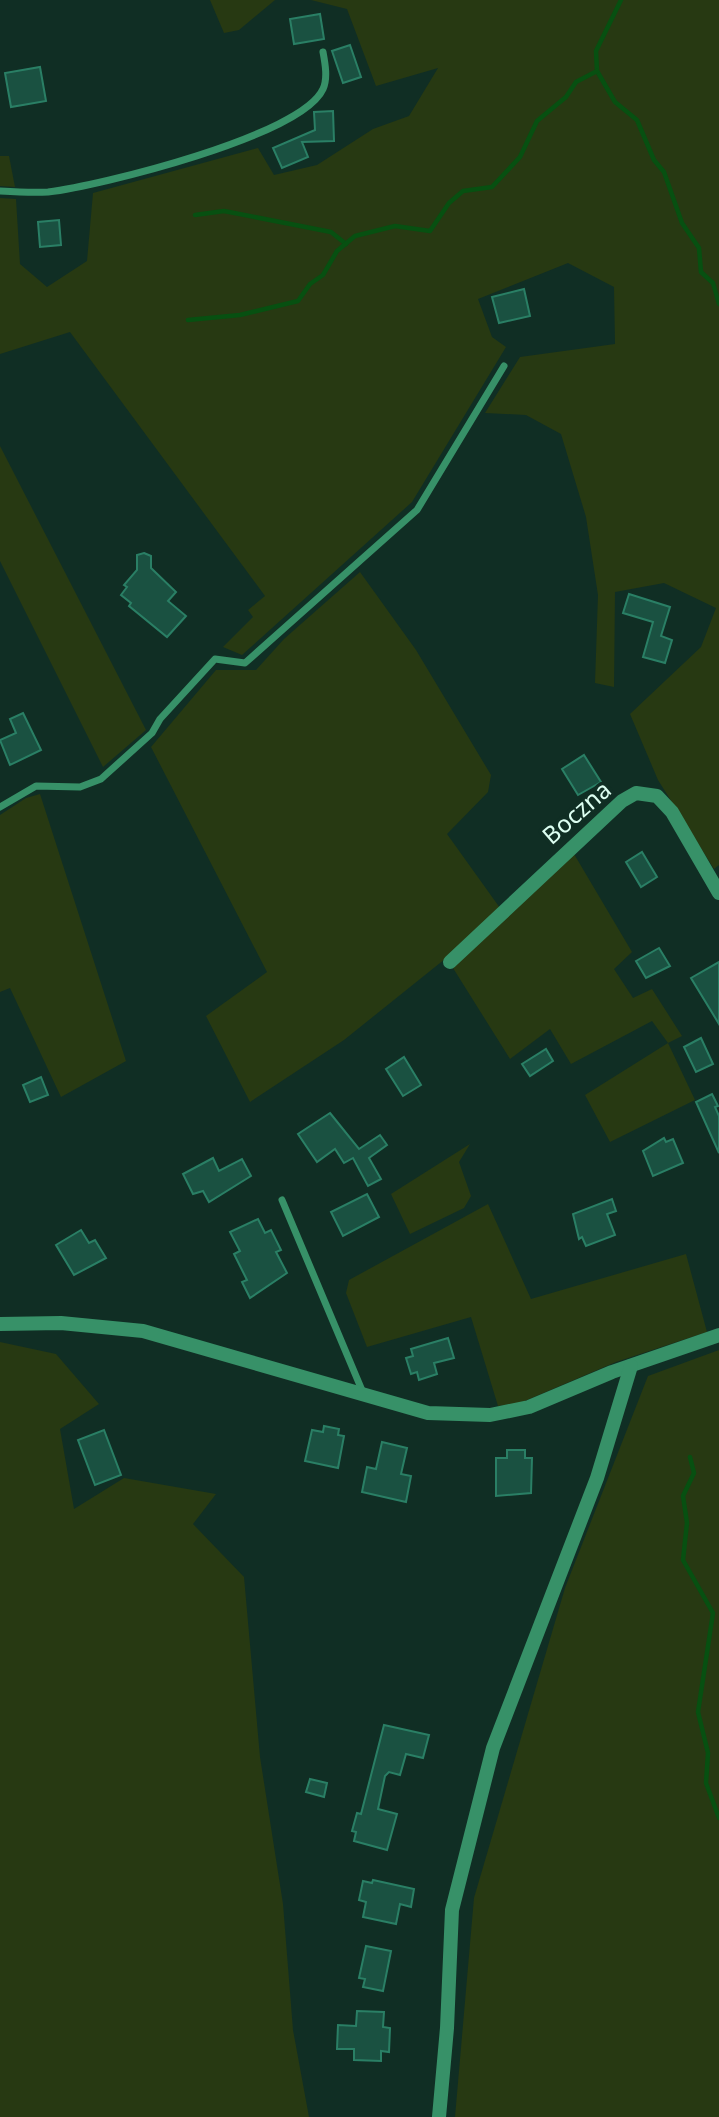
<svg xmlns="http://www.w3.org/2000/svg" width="719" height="2117" viewBox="0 0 719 2117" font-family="'Noto Sans',sans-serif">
	<rect width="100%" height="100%" fill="#102e24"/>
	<g fill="#273912">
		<path d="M 210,0 L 275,0 L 239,30 L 224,33 Z"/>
		<path d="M 311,0 L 719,0 L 719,865 L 714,869 L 658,780 L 630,714 L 701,647 L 716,608 L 664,583 L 615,592 L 614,687 L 595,683 L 598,595 L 586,517 L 561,434 L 526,415 L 485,413 L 520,357 L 615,344 L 614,287 L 568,263 L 478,299 L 492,337 L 506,347 L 412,502 L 242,655 L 223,647 L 253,617 L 248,610 L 265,596 L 70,332 L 0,354 L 0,198 L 16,199 L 20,264 L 47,287 L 87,261 L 93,193 L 258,148 L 274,175 L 317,165 L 373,129 L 409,116 L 438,68 L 376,86 L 347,9 Z"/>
		<path d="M 0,156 L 9,156 L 15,187 L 0,186 Z"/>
		<path d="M 0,446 L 146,730 L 103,767 L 0,561 Z"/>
		<path d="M 360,572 L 416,650 L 491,775 L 488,792 L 447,834 L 500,908 L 445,959 L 344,1040 L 250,1102 L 206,1016 L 267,972 L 151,747 L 216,670 L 256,670 L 284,639 Z"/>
		<path d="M 40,794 L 126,1061 L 61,1097 L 10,988 L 0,992 L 0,815 L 26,798 Z"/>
		<path d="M 574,854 L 632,952 L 614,969 L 633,998 L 652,989 L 682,1036 L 668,1043 L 695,1100 L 610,1142 L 585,1095 L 668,1043 L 652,1021 L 571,1064 L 550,1029 L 510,1059 L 453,968 Z"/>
		<path d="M 470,1144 L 459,1162 L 471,1196 L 464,1208 L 410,1234 L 391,1194 Z"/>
		<path d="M 488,1204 L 531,1299 L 686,1254 L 707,1332 L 616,1362 L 520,1403 L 498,1406 L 471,1317 L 367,1347 L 346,1293 L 349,1280 Z"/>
		<path d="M 0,1342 L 56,1354 L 99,1404 L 60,1429 L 74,1509 L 124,1478 L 216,1494 L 193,1524 L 244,1577 L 260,1757 L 283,1904 L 293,2030 L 309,2117 L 0,2117 Z"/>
		<path d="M 719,1350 L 719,2117 L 455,2117 L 474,1898 L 565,1588 L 648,1376 Z"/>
	</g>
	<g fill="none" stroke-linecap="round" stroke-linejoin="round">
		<g stroke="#075011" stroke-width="4.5">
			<path d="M 621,0 L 596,51 L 597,71 L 615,102 L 637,120 L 654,160 L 664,172 L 682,223 L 699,248 L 701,272 L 713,283 L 719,304"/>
			<path d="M 195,215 L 224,211 L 331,232 L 346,244"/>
			<path d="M 188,320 L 240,315 L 298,301 L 310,284 L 323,275 L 337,251 L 355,236 L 395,226 L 430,231 L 449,203 L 463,191 L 492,187 L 520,157 L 537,121 L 566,97 L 576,82 L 597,71"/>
			<path d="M 690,1457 L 694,1473 L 683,1496 L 687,1523 L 683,1560 L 713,1613 L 698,1712 L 708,1753 L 706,1783 L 719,1818"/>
		</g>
	</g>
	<g fill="#1a5141" stroke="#2a7f65" stroke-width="2">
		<path d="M 320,14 L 324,39 L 294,44 L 290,19 Z"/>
		<path d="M 350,45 L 361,77 L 343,83 L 332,51 Z"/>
		<path d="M 40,67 L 46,101 L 11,107 L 5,73 Z"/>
		<path d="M 333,111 L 334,141 L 302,142 L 308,157 L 282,168 L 273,148 L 315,130 L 314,112 Z"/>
		<path d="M 59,220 L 61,245 L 40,247 L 38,222 Z"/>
		<path d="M 524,289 L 530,316 L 499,323 L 492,297 Z"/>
		<path d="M 144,553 L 151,556 L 151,568 L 176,592 L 168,601 L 186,616 L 167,637 L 129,606 L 131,603 L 121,595 L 127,587 L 124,585 L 137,570 L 137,555 Z"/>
		<path d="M 629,594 L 670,607 L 661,636 L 672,640 L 665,663 L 643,657 L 653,622 L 623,613 Z"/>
		<path d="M 23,713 L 41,750 L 10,765 L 0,740 L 16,733 L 10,719 Z"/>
		<path d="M 584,755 L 601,782 L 578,795 L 562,769 Z"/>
		<path d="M 642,852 L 657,877 L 641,887 L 626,862 Z"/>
		<path d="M 659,948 L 670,966 L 646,978 L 636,961 Z"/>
		<path d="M 719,962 L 719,1024 L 691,978 Z"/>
		<path d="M 701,1038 L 713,1064 L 696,1072 L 684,1047 Z"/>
		<path d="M 546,1049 L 553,1061 L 530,1076 L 522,1064 Z"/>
		<path d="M 404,1057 L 421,1085 L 403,1096 L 386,1069 Z"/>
		<path d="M 41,1077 L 48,1095 L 30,1102 L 23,1085 Z"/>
		<path d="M 712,1094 L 718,1106 L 715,1107 L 719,1116 L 719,1153 L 696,1102 Z"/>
		<path d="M 330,1113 L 359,1149 L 380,1135 L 387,1145 L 369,1158 L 381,1179 L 368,1186 L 353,1158 L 344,1163 L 335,1149 L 317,1162 L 298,1134 Z"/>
		<path d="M 664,1138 L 666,1142 L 673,1139 L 683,1163 L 653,1176 L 643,1151 Z"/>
		<path d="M 213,1158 L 219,1171 L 242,1159 L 251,1176 L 209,1202 L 203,1191 L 193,1194 L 183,1174 Z"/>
		<path d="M 367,1194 L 379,1217 L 343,1236 L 331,1212 Z"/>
		<path d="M 612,1199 L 616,1211 L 607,1214 L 615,1235 L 586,1246 L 582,1237 L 579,1239 L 573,1214 Z"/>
		<path d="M 258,1219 L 265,1233 L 271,1230 L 281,1250 L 276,1252 L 287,1273 L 250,1298 L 242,1282 L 247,1280 L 234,1254 L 240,1251 L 230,1232 Z"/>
		<path d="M 81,1230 L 89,1243 L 95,1240 L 106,1258 L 74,1275 L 56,1245 Z"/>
		<path d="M 448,1338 L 454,1358 L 434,1363 L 437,1374 L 419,1380 L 417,1372 L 411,1374 L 406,1358 L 413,1356 L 411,1349 Z"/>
		<path d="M 324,1426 L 339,1429 L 338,1435 L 344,1436 L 338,1468 L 305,1461 L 312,1430 L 323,1432 Z"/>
		<path d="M 104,1430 L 121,1475 L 95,1485 L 78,1440 Z"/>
		<path d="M 382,1442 L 407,1448 L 401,1474 L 411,1476 L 406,1502 L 362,1492 L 367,1467 L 376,1469 Z"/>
		<path d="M 507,1450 L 525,1450 L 525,1458 L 532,1458 L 531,1493 L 496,1496 L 496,1458 L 507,1458 Z"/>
		<path d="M 384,1725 L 429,1735 L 423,1758 L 406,1754 L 400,1775 L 389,1772 L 385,1776 L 378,1809 L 397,1814 L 387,1850 L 354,1841 L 356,1832 L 352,1831 L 357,1813 L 361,1814 Z"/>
		<path d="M 310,1779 L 327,1783 L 324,1797 L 306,1792 Z"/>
		<path d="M 373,1880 L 414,1889 L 411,1907 L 400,1904 L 396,1924 L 363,1917 L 366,1902 L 359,1900 L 363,1881 L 372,1883 Z"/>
		<path d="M 366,1946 L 391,1951 L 383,1991 L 363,1987 L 365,1979 L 359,1978 Z"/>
		<path d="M 357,2011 L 384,2012 L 383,2027 L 390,2028 L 389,2052 L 381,2051 L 381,2061 L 354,2060 L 354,2049 L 337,2049 L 338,2025 L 356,2026 Z"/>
	</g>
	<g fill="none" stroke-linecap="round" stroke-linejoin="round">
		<g stroke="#379168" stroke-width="7">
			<path d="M 0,191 C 16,192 32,193 48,192 C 99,186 302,136 323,89 C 328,78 325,63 323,52"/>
			<path d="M 0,807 L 36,786 L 80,787 L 101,779 L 152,733 L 160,719 L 215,659 L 245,663 L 417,510 L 504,366"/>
			<path d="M 282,1200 L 364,1395"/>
		</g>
		<g stroke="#379168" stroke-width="14">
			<path d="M 450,962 L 622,801 L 636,793 L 657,796 L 672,812 L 719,893"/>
			<path d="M 0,1324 L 61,1323 L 143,1331 L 428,1413 L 490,1415 L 529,1407 L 612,1372 L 719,1335"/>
			<path d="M 439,2117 L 447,2028 L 452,1910 L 493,1748 L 597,1478 L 631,1366"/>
		</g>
	</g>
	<g text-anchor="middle" stroke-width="7" stroke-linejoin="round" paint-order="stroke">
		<g font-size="24" fill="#ddfff2" stroke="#102e24">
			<text transform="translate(577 813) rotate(-41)" y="8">Boczna</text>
		</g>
	</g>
</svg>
